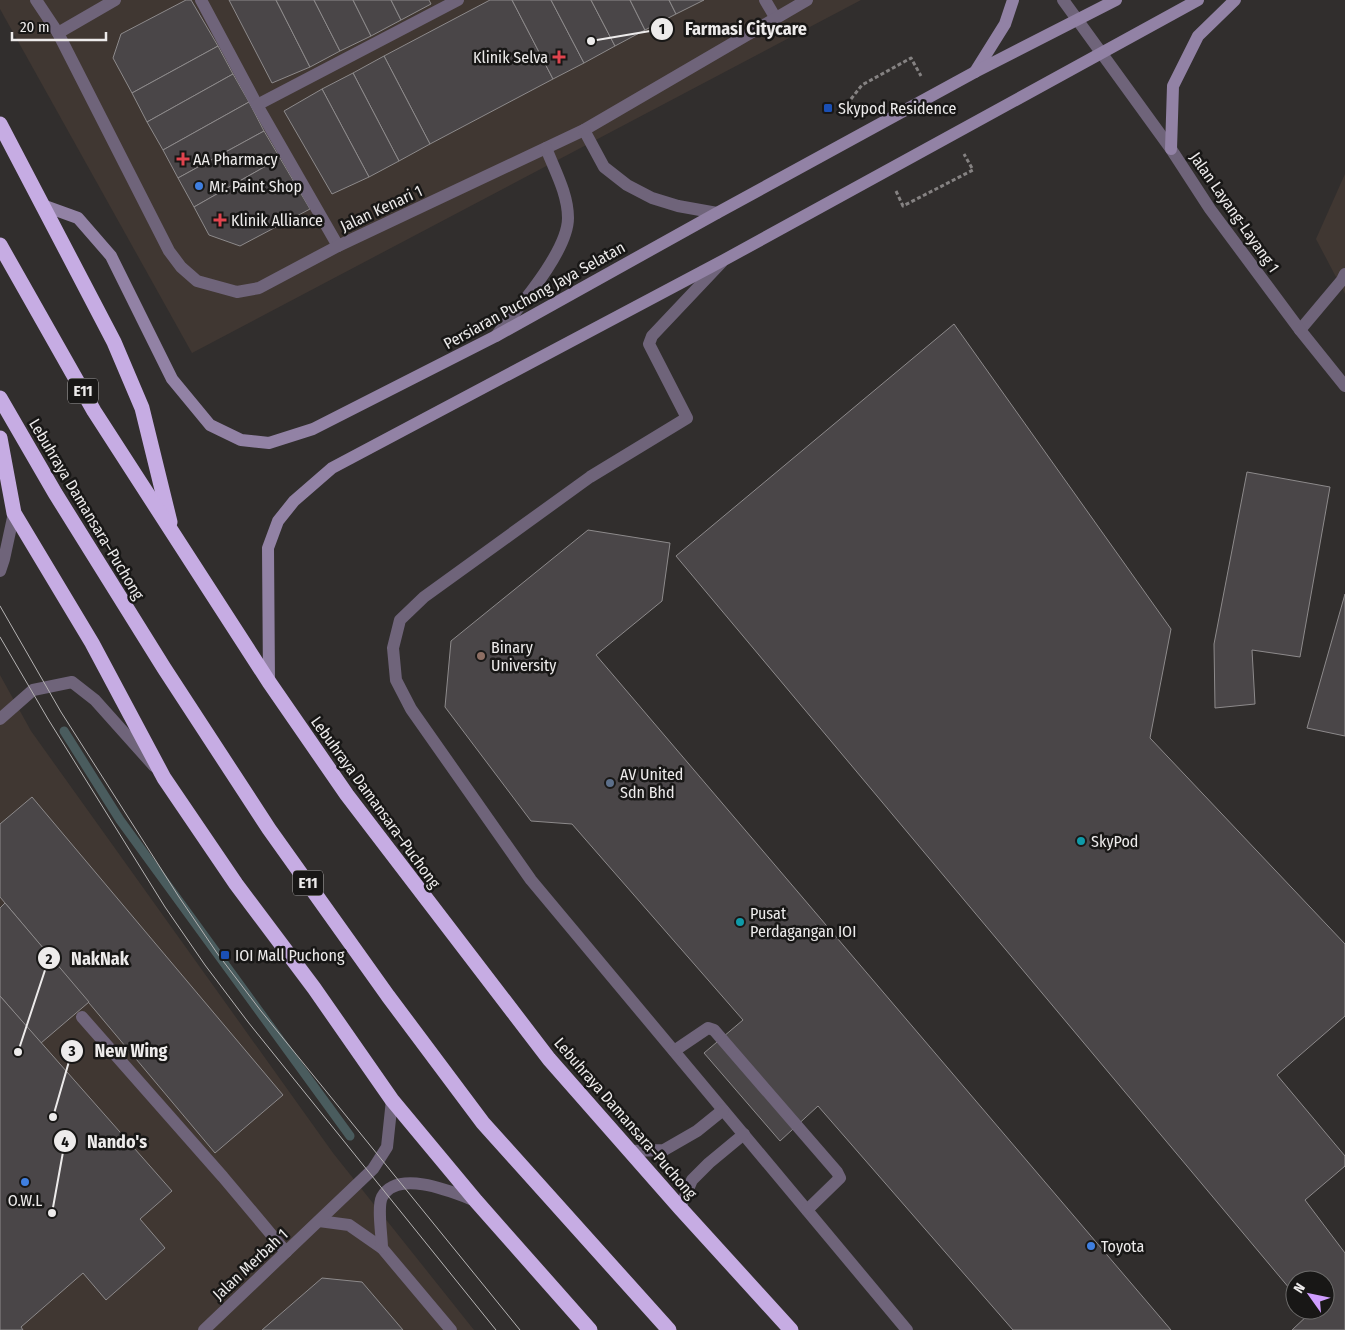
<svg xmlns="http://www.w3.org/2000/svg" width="1345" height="1330" viewBox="0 0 1345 1330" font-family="'Fira Sans Condensed',sans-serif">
	<rect width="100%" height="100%" fill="#312e2d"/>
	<g fill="#403732">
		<path d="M 0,0 L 861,0 L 192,353 L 0,9 Z"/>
		<path d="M 1345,174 L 1345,294 L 1316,239 Z"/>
		<path d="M 0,675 L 31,731 L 333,1153 L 474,1330 L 0,1330 Z"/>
	</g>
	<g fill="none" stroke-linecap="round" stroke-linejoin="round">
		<path stroke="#4a5c5e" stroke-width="9" d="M 64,731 L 120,820 L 350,1136"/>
	</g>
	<g fill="#4a4648" stroke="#8d8a8b">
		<path d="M 186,0 L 191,0 L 218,46 L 132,93 L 113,58 L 121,34 Z"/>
		<path d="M 229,0 L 276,0 L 310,67 L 272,83 Z"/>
		<path d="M 276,0 L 314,0 L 340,51 L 310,67 Z"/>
		<path d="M 314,0 L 353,0 L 371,36 L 340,51 Z"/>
		<path d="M 353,0 L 391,0 L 401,20 L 371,36 Z"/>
		<path d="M 391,0 L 429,0 L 431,4 L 401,20 Z"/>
		<path d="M 490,0 L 512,0 L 553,79 L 430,144 L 384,56 Z"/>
		<path d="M 512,0 L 551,0 L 584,63 L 553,79 Z"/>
		<path d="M 551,0 L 591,0 L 615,46 L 584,63 Z"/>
		<path d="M 591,0 L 630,0 L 645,30 L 615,46 Z"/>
		<path d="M 630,0 L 669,0 L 676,14 L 645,30 Z"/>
		<path d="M 669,0 L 704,0 L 676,14 Z"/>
		<path d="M 218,46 L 233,74 L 147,122 L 132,93 Z"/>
		<path d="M 384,56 L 430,144 L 399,161 L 353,73 Z"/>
		<path d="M 353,73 L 399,161 L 369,177 L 322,89 Z"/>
		<path d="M 233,74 L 249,102 L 163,150 L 147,122 Z"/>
		<path d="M 322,89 L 369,177 L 332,194 L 284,111 Z"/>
		<path d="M 249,102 L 264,131 L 178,178 L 163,150 Z"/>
		<path d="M 264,131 L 280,158 L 194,207 L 178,178 Z"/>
		<path d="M 280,158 L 310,209 L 240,246 L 209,235 L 194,207 Z"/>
		<path d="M 954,324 L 1171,629 L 1150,738 L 1345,944 L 1345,1016 L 1277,1075 L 1345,1156 L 1345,1166 L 1305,1200 L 1345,1253 L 1345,1330 L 1292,1330 L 1310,1313 L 1308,1310 L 1325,1310 L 1325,1280 L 1295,1280 L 1295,1295 L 676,556 Z"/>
		<path d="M 1247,472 L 1330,487 L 1300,657 L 1252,650 L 1255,704 L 1215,708 L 1214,644 Z"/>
		<path d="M 588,530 L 670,543 L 662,601 L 596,655 L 1171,1330 L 1013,1330 L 818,1106 L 780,1141 L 704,1053 L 743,1020 L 572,824 L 531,821 L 445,707 L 451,641 Z"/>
		<path d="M 1345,594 L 1345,736 L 1307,728 Z"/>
		<path d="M 32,797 L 283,1095 L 215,1153 L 0,897 L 0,824 Z"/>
		<path d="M 5,903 L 89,1002 L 41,1043 L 0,996 L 0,908 Z"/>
		<path d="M 0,996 L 172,1191 L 140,1219 L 165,1248 L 106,1300 L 83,1273 L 21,1327 L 23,1330 L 0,1330 Z"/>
		<path d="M 322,1278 L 362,1282 L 403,1330 L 262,1330 Z"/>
	</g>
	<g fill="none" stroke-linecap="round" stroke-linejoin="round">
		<g stroke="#858282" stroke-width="3" stroke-dasharray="4 2.5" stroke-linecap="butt">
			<path d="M 851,99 L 862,85 L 911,58 L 921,76"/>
			<path d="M 896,191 L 903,206 L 973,170 L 964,154"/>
		</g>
		<g stroke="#6f647a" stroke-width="12">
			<path d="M 201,0 L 257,105 L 338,246"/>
			<path d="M 765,0 L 775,17"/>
			<path d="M 257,105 L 458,0"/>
			<path d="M 722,262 L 652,336 L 649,344 L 687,418 L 590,477 L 424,597 L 400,620 L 393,648 L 396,680 L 411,709 L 531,880 L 907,1330"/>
			<path d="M 0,571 L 4,559 L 14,513"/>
			<path d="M 0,719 L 33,690 L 72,682 L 95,700 L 154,766"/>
			<path d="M 82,1017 L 223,1177 L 286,1252"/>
			<path d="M 674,1051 L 708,1028 L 714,1030 L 837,1172 L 840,1178 L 807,1210"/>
			<path d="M 630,1151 L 664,1150 L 697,1131 L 723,1110"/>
			<path d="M 680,1208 L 692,1180 L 709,1163 L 744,1134"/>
		</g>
		<g stroke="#6f647a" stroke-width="12">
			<path d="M 36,0 L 58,33 L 169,251 L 181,267 L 197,281 L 237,292 L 259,288 L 338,246 L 584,130 L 807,0"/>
			<path d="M 58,33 L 115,0"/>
			<path d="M 584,130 L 604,167 L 627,185 L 652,198 L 678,206 L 717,213"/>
			<path d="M 1300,330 L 1342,280 L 1345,274"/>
			<path d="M 496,336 C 517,309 568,252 568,218 C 568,194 555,171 546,148"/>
			<path d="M 319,1221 L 349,1225 L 382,1248 L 451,1330"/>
			<path d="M 382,1248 C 382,1236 377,1207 382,1197 C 398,1168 455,1193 476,1201"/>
			<path d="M 204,1330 L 373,1169 L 387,1147 L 392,1100"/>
		</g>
		<path stroke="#6f647a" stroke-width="12" d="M 1063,0 L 1171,149 L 1210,209 L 1300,330 L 1345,386"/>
		<g stroke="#9282a5" stroke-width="12">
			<path d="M 975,72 L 1005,24 L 1013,0"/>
			<path d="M 1171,149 L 1173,86 L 1198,36 L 1235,0"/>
			<path d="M 42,205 L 78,218 L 111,256 L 172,379 L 210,425 L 241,440 L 269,443 L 313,429 L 496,336 L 717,213 L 975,72 L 1116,0"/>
			<path d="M 269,682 L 268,548 L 278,521 L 294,501 L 332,468 L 724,260 L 1198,0"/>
		</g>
		<g stroke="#c6ace3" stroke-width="15">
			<path d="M 0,124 L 114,342 L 142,408 L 170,522"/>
			<path d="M 0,245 L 94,411 L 269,682 L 347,795 L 549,1059 L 680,1208 L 791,1330"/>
			<path d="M 0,398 L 55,493 L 164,668 L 269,829 L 388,996 L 483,1123 L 669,1330"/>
			<path d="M 0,438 L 14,513 L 92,643 L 164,778 L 236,884 L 314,988 L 392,1100 L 476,1201 L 590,1330"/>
		</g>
		<g stroke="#b5b3b3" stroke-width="1">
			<path d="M 0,606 L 61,712 L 179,897 L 217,953 L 261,1011 L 520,1330"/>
			<path d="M 0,637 L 48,719 L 165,907 L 205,965 L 248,1022 L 496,1330"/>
		</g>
	</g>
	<g fill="#e0444e" stroke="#181716" stroke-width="2">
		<path d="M556.5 49.5h5v5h5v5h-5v5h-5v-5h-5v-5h5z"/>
		<path d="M180.5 151.5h5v5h5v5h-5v5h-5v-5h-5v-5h5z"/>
		<path d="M217.5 212.5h5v5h5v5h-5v5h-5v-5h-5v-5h5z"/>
	</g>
	<g fill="#1a4fb4" stroke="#181716" stroke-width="2">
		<rect x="823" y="103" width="10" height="10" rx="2.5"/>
		<rect x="220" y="950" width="10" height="10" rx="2.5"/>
	</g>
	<g fill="#3f7fe0" stroke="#181716" stroke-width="2">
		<circle cx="199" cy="186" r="5"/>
		<circle cx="25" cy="1182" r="5"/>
		<circle cx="1091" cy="1246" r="5"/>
	</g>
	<circle fill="#8d6e63" stroke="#181716" stroke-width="2" cx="481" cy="656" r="5"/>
	<circle fill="#5c6f8a" stroke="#181716" stroke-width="2" cx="610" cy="783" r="5"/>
	<g fill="#0f9aa8" stroke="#181716" stroke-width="2">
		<circle cx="1081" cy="841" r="5"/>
		<circle cx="740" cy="922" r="5"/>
	</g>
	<g text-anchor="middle" stroke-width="5" stroke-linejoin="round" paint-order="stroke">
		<g fill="#181716" stroke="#adabab" stroke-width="1">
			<rect x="68" y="378.5" width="30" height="25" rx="4"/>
			<rect x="293" y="870.5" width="30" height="25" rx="4"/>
		</g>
		<g font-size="15" font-weight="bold" fill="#edebeb">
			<text x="83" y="396">E11</text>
			<text x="308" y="888">E11</text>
		</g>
		<g font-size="16" fill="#edebeb" stroke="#181716" text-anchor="start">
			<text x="548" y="63" text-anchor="end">Klinik Selva</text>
			<text x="838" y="114">Skypod Residence</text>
			<text x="193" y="165">AA Pharmacy</text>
			<text x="209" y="192">Mr. Paint Shop</text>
			<text x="231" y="226">Klinik Alliance</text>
			<text x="491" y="653">Binary<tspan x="491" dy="18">University</tspan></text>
			<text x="620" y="780">AV United<tspan x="620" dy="18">Sdn Bhd</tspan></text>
			<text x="1091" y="847">SkyPod</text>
			<text x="750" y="919">Pusat<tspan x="750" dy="18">Perdagangan IOI</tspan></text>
			<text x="235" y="961">IOI Mall Puchong</text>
			<text x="25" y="1206" text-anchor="middle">O.W.L</text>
			<text x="1101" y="1252">Toyota</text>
		</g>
		<g font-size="16" fill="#edebeb" stroke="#181716">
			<text transform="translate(381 208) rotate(-25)" y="6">Jalan Kenari 1</text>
			<text transform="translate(1235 212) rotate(55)" y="6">Jalan Layang-Layang 1</text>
			<text transform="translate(534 295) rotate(-29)" y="6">Persiaran Puchong Jaya Selatan</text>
			<text transform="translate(87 509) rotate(59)" y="6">Lebuhraya Damansara–Puchong</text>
			<text transform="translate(376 802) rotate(54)" y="6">Lebuhraya Damansara–Puchong</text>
			<text transform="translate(626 1118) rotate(49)" y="6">Lebuhraya Damansara–Puchong</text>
			<text transform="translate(250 1264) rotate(-43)" y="6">Jalan Merbah 1</text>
		</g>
	</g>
	<path fill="none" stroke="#edebeb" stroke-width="2" d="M591 41L662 29M18 1052L49 958M53 1117L72 1051M52 1213L65 1141"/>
	<g fill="#edebeb" stroke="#181716" stroke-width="2">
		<circle cx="591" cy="41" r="5"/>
		<circle cx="18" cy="1052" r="5"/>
		<circle cx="53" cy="1117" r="5"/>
		<circle cx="52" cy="1213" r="5"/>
		<circle cx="662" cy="29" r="12"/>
		<circle cx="49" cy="958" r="12"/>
		<circle cx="72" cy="1051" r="12"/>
		<circle cx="65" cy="1141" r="12"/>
	</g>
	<g font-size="15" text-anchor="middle" font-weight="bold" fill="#111">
		<text x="662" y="34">1</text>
		<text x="49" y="964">2</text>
		<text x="72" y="1056">3</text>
		<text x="65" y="1147">4</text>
	</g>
	<g font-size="18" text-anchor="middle" font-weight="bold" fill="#edebeb" stroke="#181716" stroke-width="5" stroke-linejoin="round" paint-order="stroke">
		<text x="746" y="35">Farmasi Citycare</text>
		<text x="100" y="965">NakNak</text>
		<text x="131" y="1057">New Wing</text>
		<text x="117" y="1148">Nando's</text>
	</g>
	<g transform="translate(1310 1295) rotate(303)"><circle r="24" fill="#181716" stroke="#6d6c6b"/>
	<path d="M0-4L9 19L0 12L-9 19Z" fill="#cf9dff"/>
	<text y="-8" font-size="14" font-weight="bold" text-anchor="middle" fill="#edebeb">N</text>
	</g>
	<path d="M12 32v8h94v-8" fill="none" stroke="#edebeb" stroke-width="2.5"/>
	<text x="20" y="32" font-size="15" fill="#edebeb" stroke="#181716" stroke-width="4" paint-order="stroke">20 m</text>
</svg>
